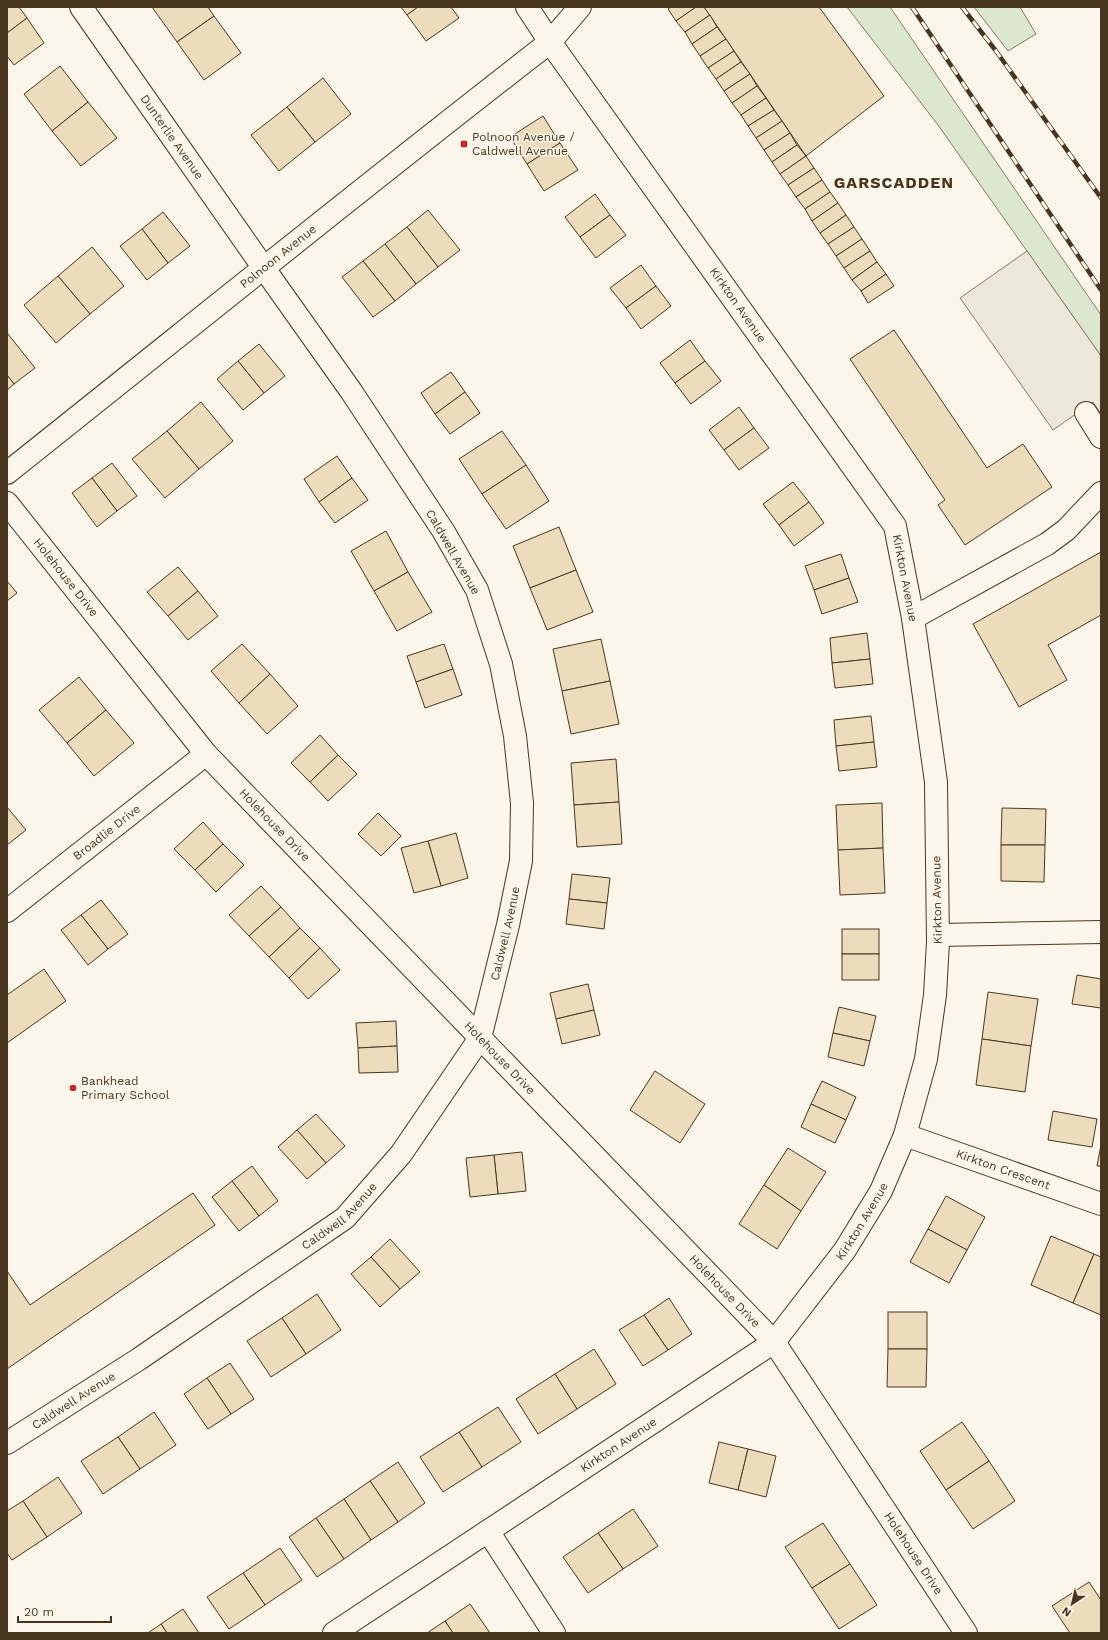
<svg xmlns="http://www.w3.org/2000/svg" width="1108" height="1640" viewBox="0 0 1108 1640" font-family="'Work Sans',sans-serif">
	<rect width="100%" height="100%" fill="#fbf6e9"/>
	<g fill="#dce7d0" stroke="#887966">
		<path d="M 847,7 L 890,7 L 1101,315 L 1101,356 L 938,125 Z"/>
		<path d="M 974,7 L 1020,7 L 1036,34 L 1008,51 Z"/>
	</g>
	<path fill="#ede7d9" stroke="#887966" d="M 1027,251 L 1101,356 L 1101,414 L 1093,402 L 1053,430 L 960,298 Z"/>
	<g fill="#ecdcbc" stroke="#4a3520">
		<path d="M 7,7 L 19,7 L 27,18 L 7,33 Z"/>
		<path d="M 152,7 L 208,7 L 214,16 L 177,42 Z"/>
		<path d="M 401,7 L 418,7 L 407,15 Z"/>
		<path d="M 418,7 L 451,7 L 459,18 L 426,41 L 407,15 Z"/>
		<path d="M 671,7 L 696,7 L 676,21 L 668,9 Z"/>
		<path d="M 696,7 L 704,7 L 710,15 L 685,32 L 676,21 Z"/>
		<path d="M 704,7 L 819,7 L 884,96 L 806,156 Z"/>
		<path d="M 710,15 L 717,27 L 692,44 L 685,32 Z"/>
		<path d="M 214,16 L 241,53 L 204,80 L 177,42 Z"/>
		<path d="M 27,18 L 44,43 L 14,65 L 7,56 L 7,33 Z"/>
		<path d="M 717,27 L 726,39 L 700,56 L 692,44 Z"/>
		<path d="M 726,39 L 734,51 L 708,68 L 700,56 Z"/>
		<path d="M 734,51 L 741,62 L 716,79 L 708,68 Z"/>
		<path d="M 741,62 L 750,74 L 724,91 L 716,79 Z"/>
		<path d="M 60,66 L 88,102 L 52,131 L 24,94 Z"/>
		<path d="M 750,74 L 757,86 L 732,103 L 724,91 Z"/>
		<path d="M 323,78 L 351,114 L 315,142 L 287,107 Z"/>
		<path d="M 757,86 L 766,98 L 741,115 L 732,103 Z"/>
		<path d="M 766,98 L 774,110 L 748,126 L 741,115 Z"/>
		<path d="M 88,102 L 117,138 L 81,166 L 52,131 Z"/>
		<path d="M 287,107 L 315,142 L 279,171 L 251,135 Z"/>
		<path d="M 774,110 L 782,121 L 756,138 L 748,126 Z"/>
		<path d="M 543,116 L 560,143 L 527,164 L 510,137 Z"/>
		<path d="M 782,121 L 790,133 L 764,150 L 756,138 Z"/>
		<path d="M 790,133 L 797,145 L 772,162 L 764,150 Z"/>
		<path d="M 560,143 L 578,170 L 544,191 L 527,164 Z"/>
		<path d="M 797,145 L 806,156 L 780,174 L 772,162 Z"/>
		<path d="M 806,156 L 814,168 L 788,185 L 780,174 Z"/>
		<path d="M 814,168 L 822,180 L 796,197 L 788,185 Z"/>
		<path d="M 822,180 L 830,192 L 805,209 L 796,197 Z"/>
		<path d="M 830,192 L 838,203 L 812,221 L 805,209 Z"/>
		<path d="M 595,194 L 610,215 L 580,237 L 565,217 Z"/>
		<path d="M 838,203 L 846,215 L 820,233 L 812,221 Z"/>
		<path d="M 428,210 L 460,250 L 438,267 L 407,227 Z"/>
		<path d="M 163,212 L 190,246 L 168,263 L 142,229 Z"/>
		<path d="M 610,215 L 626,235 L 596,258 L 580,237 Z"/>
		<path d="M 846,215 L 854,227 L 828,244 L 820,233 Z"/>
		<path d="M 407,227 L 438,267 L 416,284 L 385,244 Z"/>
		<path d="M 854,227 L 862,239 L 836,256 L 828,244 Z"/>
		<path d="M 142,229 L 168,263 L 147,280 L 120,246 Z"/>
		<path d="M 862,239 L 870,251 L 844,268 L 836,256 Z"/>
		<path d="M 385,244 L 416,284 L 395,301 L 363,261 Z"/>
		<path d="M 92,247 L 124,286 L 90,314 L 58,276 Z"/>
		<path d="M 870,251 L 877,262 L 852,280 L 844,268 Z"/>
		<path d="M 363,261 L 395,301 L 373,317 L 342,277 Z"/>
		<path d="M 877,262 L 886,274 L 861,291 L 852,280 Z"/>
		<path d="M 641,265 L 656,286 L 626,308 L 610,288 Z"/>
		<path d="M 886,274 L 894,286 L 868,303 L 861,291 Z"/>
		<path d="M 58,276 L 90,314 L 56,343 L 24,305 Z"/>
		<path d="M 656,286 L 671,306 L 641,329 L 626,308 Z"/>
		<path d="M 894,330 L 987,468 L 1023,444 L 1052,487 L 965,545 L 938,505 L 945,500 L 850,359 Z"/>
		<path d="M 8,334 L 35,368 L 14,384 L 7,375 L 7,335 Z"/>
		<path d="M 690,340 L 705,361 L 675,383 L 660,363 Z"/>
		<path d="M 259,344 L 285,376 L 264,393 L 238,361 Z"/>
		<path d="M 238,361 L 264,393 L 243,410 L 217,379 Z"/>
		<path d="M 705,361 L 721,381 L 691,404 L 675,383 Z"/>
		<path d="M 451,372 L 465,392 L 435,414 L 421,393 Z"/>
		<path d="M 7,375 L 14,384 L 7,390 Z"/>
		<path d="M 465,392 L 480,413 L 450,434 L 435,414 Z"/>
		<path d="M 201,402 L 233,441 L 199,469 L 167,431 Z"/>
		<path d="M 739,407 L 754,428 L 724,450 L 709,430 Z"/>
		<path d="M 754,428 L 769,448 L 739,470 L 724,450 Z"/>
		<path d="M 167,431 L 199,469 L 165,498 L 132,459 Z"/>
		<path d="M 502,431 L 526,465 L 482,494 L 459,459 Z"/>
		<path d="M 337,456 L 352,478 L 319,502 L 304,479 Z"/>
		<path d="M 112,463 L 137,496 L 117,511 L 92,478 Z"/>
		<path d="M 526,465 L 549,501 L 506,529 L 482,494 Z"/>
		<path d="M 92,478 L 117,511 L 97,527 L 72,493 Z"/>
		<path d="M 352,478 L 368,500 L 335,523 L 319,502 Z"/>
		<path d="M 793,482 L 809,502 L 779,525 L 763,504 Z"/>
		<path d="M 809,502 L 824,523 L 794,546 L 779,525 Z"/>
		<path d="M 559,527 L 576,570 L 530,588 L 513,546 Z"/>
		<path d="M 386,531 L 408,572 L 374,591 L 351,551 Z"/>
		<path d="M 1101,552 L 1101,615 L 1048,645 L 1067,680 L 1019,707 L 973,624 Z"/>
		<path d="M 841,554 L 849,578 L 814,590 L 805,566 Z"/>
		<path d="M 178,567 L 198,591 L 168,616 L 147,592 Z"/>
		<path d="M 576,570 L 593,612 L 547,630 L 530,588 Z"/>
		<path d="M 408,572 L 432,612 L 397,631 L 374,591 Z"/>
		<path d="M 849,578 L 858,602 L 822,614 L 814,590 Z"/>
		<path d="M 7,581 L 17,593 L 7,601 Z"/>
		<path d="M 198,591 L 218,616 L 188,640 L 168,616 Z"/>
		<path d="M 867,633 L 870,659 L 832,663 L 830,638 Z"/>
		<path d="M 601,639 L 610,681 L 562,691 L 553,649 Z"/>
		<path d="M 242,644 L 270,674 L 239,703 L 211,671 Z"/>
		<path d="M 444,644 L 453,669 L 416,682 L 407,656 Z"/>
		<path d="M 870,659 L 873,684 L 835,688 L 832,663 Z"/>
		<path d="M 453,669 L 462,695 L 425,708 L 416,682 Z"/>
		<path d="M 270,674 L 298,706 L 267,734 L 239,703 Z"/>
		<path d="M 79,677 L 106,710 L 67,743 L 39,710 Z"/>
		<path d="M 610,681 L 619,724 L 571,734 L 562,691 Z"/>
		<path d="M 106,710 L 134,743 L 94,776 L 67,743 Z"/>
		<path d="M 871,716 L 874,742 L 836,746 L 834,720 Z"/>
		<path d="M 320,735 L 338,755 L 310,782 L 291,763 Z"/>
		<path d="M 874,742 L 877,767 L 839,771 L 836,746 Z"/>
		<path d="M 338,755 L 357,774 L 328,801 L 310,782 Z"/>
		<path d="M 616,759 L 619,802 L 574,805 L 571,763 Z"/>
		<path d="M 619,802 L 622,844 L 577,847 L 574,805 Z"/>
		<path d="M 882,803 L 883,848 L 838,850 L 836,805 Z"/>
		<path d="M 7,807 L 26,830 L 7,845 Z"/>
		<path d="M 1002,808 L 1046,809 L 1045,845 L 1001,845 Z"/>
		<path d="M 378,813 L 401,836 L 381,856 L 358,834 Z"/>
		<path d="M 203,822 L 223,844 L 195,870 L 174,849 Z"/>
		<path d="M 456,833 L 468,878 L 441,886 L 428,841 Z"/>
		<path d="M 428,841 L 441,886 L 414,893 L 401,848 Z"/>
		<path d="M 223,844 L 244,865 L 216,892 L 195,870 Z"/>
		<path d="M 1001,845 L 1045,845 L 1044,882 L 1001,881 Z"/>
		<path d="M 883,848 L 885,893 L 840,895 L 838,850 Z"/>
		<path d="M 572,874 L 610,878 L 607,903 L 569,899 Z"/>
		<path d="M 261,886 L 281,907 L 249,936 L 229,915 Z"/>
		<path d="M 569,899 L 607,903 L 604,929 L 566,924 Z"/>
		<path d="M 101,900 L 128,934 L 108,949 L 81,915 Z"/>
		<path d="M 281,907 L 300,928 L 269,957 L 249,936 Z"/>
		<path d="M 81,915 L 108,949 L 88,965 L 61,930 Z"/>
		<path d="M 300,928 L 320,948 L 289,978 L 269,957 Z"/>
		<rect x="842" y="929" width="37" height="25"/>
		<path d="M 320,948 L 340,970 L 308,999 L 289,978 Z"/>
		<rect x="842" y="954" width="37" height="26"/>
		<path d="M 44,969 L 66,1001 L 7,1043 L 7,995 Z"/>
		<path d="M 1077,975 L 1101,979 L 1101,1008 L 1072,1004 Z"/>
		<path d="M 588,984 L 594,1010 L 556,1019 L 550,993 Z"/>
		<path d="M 988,992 L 1038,999 L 1031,1046 L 982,1039 Z"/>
		<path d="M 839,1007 L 876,1016 L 870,1041 L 833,1033 Z"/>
		<path d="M 594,1010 L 600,1035 L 562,1044 L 556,1019 Z"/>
		<path d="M 396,1021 L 397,1046 L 358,1048 L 356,1023 Z"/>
		<path d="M 833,1033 L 870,1041 L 864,1066 L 828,1057 Z"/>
		<path d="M 982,1039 L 1031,1046 L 1025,1092 L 976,1085 Z"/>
		<path d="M 397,1046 L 398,1072 L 359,1073 L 358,1048 Z"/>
		<path d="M 655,1071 L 705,1104 L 680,1143 L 630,1110 Z"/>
		<path d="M 822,1081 L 856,1097 L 846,1120 L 811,1104 Z"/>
		<path d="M 811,1104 L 846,1120 L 835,1143 L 801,1127 Z"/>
		<path d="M 1053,1111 L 1097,1119 L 1092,1147 L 1048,1140 Z"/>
		<path d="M 316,1114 L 345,1146 L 326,1163 L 297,1130 Z"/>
		<path d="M 297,1130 L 326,1163 L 307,1179 L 278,1147 Z"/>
		<path d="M 1101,1145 L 1101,1166 L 1097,1166 Z"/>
		<path d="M 788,1148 L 826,1172 L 801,1211 L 764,1185 Z"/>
		<path d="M 522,1152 L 526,1191 L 498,1194 L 494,1155 Z"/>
		<path d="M 494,1155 L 498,1194 L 470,1197 L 466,1158 Z"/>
		<path d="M 252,1166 L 278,1201 L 259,1216 L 232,1181 Z"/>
		<path d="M 232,1181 L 259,1216 L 239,1231 L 212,1197 Z"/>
		<path d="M 764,1185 L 801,1211 L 777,1249 L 739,1224 Z"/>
		<path d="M 193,1193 L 215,1225 L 7,1369 L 7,1271 L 30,1305 Z"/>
		<path d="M 946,1196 L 985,1217 L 967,1250 L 928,1229 Z"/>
		<path d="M 928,1229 L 967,1250 L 949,1283 L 910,1262 Z"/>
		<path d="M 1051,1236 L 1094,1254 L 1073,1303 L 1031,1285 Z"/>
		<path d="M 390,1239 L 420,1272 L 400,1289 L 371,1257 Z"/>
		<path d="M 1094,1254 L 1101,1257 L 1101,1315 L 1073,1303 Z"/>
		<path d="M 371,1257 L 400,1289 L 380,1307 L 351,1274 Z"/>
		<path d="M 317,1294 L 341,1330 L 306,1354 L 282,1318 Z"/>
		<path d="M 669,1298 L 692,1334 L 668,1350 L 644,1315 Z"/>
		<rect x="888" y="1312" width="39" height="37"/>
		<path d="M 644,1315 L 668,1350 L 643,1366 L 619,1330 Z"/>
		<path d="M 282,1318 L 306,1354 L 271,1377 L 247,1341 Z"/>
		<path d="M 594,1349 L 616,1384 L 577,1409 L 555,1374 Z"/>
		<path d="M 888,1349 L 927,1349 L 926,1387 L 887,1387 Z"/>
		<path d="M 230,1363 L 254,1399 L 231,1414 L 207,1378 Z"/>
		<path d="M 555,1374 L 577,1409 L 538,1434 L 516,1399 Z"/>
		<path d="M 207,1378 L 231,1414 L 208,1429 L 184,1394 Z"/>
		<path d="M 498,1407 L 521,1442 L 482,1467 L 459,1432 Z"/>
		<path d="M 154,1412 L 176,1445 L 140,1469 L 118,1437 Z"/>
		<path d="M 962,1422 L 989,1461 L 946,1490 L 920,1451 Z"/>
		<path d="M 459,1432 L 482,1467 L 443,1492 L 420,1457 Z"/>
		<path d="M 118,1437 L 140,1469 L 103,1494 L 81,1461 Z"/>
		<path d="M 719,1442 L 748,1449 L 738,1490 L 709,1483 Z"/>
		<path d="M 748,1449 L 776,1456 L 766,1497 L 738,1490 Z"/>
		<path d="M 989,1461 L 1015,1501 L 973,1529 L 946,1490 Z"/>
		<path d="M 398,1462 L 425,1503 L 398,1522 L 370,1481 Z"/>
		<path d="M 58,1477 L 82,1513 L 47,1537 L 23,1501 Z"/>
		<path d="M 370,1481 L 398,1522 L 371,1540 L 344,1499 Z"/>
		<path d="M 344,1499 L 371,1540 L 344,1559 L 316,1518 Z"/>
		<path d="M 23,1501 L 47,1537 L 12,1560 L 7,1553 L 7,1511 Z"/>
		<path d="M 633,1509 L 658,1546 L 623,1569 L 598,1533 Z"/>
		<path d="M 316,1518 L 344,1559 L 317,1577 L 289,1537 Z"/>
		<path d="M 823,1523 L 850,1564 L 812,1588 L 785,1547 Z"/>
		<path d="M 598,1533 L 623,1569 L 588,1593 L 563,1557 Z"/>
		<path d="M 280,1548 L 302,1580 L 265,1605 L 243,1573 Z"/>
		<path d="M 850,1564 L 877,1605 L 839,1629 L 812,1588 Z"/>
		<path d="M 243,1573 L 265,1605 L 229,1629 L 207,1597 Z"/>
		<path d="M 1089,1582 L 1101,1600 L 1101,1633 L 1070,1633 L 1052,1606 Z"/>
		<path d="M 470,1604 L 490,1633 L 453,1633 L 445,1621 Z"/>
		<path d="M 183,1609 L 199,1633 L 167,1633 L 161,1624 Z"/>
		<path d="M 445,1621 L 453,1633 L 427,1633 Z"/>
		<path d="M 161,1624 L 167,1633 L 148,1633 Z"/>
	</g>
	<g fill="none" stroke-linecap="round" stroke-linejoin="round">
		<g stroke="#4a3520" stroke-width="24">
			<g id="street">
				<path d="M 1086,413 L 1101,437"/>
				<path id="s1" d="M 7,503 L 206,754 L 774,1342 L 966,1633"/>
				<path d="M 913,618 L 1047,544 L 1066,530 L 1101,493"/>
				<path id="s2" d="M 7,911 L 206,754"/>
				<path d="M 938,935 L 1101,932"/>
				<path id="s3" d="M 905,1135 L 1101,1204"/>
				<path id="s4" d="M 7,1443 L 139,1359 L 345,1218 L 401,1154 L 480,1038 L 508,925 L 521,861 L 522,803 L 515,736 L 501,664 L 477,590 L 444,532 L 351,391 L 263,267 L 81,7"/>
				<path d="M 488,1531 L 554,1633"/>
				<path id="s5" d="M 334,1633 L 774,1342 L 845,1250 L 881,1191 L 905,1135 L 926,1059 L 935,995 L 938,942 L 936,782 L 913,618 L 895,526 L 550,42 L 527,7"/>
			</g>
		</g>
		<g stroke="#4a3520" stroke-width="24">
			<g id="secondary">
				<path id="s6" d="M 7,473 C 188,329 368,183 550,42 L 580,7"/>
			</g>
		</g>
		<use href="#street" stroke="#fbf6e9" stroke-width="22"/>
		<use href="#secondary" stroke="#fbf6e9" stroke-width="22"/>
		<g stroke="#4a3520" stroke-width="4.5">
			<g id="rail">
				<path d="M 912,7 L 1101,290"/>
				<path d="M 962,7 L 996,51 L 1101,198"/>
			</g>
		</g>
		<use href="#rail" stroke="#fbf6e9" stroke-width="3" stroke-dasharray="9" stroke-linecap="butt"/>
	</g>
	<g fill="#c62828" stroke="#fbf6e9" stroke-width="1.5">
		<rect x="460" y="140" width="8" height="8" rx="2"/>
		<circle cx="73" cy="1088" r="4"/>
	</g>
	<g text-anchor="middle" stroke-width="3" stroke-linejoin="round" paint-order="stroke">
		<g font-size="12" fill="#4a3520" stroke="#fbf6e9">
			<text transform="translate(172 137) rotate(55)" y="4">Dunterlie Avenue</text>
			<text dy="4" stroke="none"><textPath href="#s6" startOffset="347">Polnoon Avenue</textPath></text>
			<text transform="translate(738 305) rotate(55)" y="4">Kirkton Avenue</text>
			<text transform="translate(453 552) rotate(60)" y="4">Caldwell Avenue</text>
			<text dy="4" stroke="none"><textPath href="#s1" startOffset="95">Holehouse Drive</textPath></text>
			<text transform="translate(905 578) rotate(79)" y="4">Kirkton Avenue</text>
			<text dy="4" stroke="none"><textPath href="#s1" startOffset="419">Holehouse Drive</textPath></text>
			<text dy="4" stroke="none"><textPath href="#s2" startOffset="127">Broadlie Drive</textPath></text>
			<text transform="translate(937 900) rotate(-91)" y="4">Kirkton Avenue</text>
			<text dy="4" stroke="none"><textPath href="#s4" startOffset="739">Caldwell Avenue</textPath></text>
			<text dy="4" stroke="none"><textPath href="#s1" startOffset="743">Holehouse Drive</textPath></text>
			<text dy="4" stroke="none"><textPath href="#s3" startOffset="104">Kirkton Crescent</textPath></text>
			<text dy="4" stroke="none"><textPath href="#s4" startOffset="403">Caldwell Avenue</textPath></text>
			<text dy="4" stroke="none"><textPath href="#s5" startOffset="677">Kirkton Avenue</textPath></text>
			<text dy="4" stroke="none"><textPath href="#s1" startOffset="1067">Holehouse Drive</textPath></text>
			<text dy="4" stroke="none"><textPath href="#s4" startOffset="79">Caldwell Avenue</textPath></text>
			<text dy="4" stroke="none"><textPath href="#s5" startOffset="341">Kirkton Avenue</textPath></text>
			<text dy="4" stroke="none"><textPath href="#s1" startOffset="1391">Holehouse Drive</textPath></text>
		</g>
		<g font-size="12" fill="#4a3520" stroke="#fbf6e9" text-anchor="start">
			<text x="472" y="141">Polnoon Avenue /<tspan x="472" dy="14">Caldwell Avenue</tspan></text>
			<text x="81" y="1085">Bankhead<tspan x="81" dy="14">Primary School</tspan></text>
		</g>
		<g font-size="16" font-weight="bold" letter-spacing="1" fill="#4a3520" stroke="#fbf6e9">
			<text x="894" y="188">GARSCADDEN</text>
		</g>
	</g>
	<rect width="1108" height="1640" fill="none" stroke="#4a3520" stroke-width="16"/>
	<g transform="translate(1072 1604) rotate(215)" stroke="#fbf6e9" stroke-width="3" paint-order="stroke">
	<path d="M0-3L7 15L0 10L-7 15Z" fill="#4a3520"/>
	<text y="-6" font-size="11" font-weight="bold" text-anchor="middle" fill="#4a3520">N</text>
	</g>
	<path d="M18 1616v6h93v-6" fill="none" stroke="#4a3520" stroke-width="2"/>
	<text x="24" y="1616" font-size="12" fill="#4a3520" stroke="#fbf6e9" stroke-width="3" paint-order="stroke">20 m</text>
</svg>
